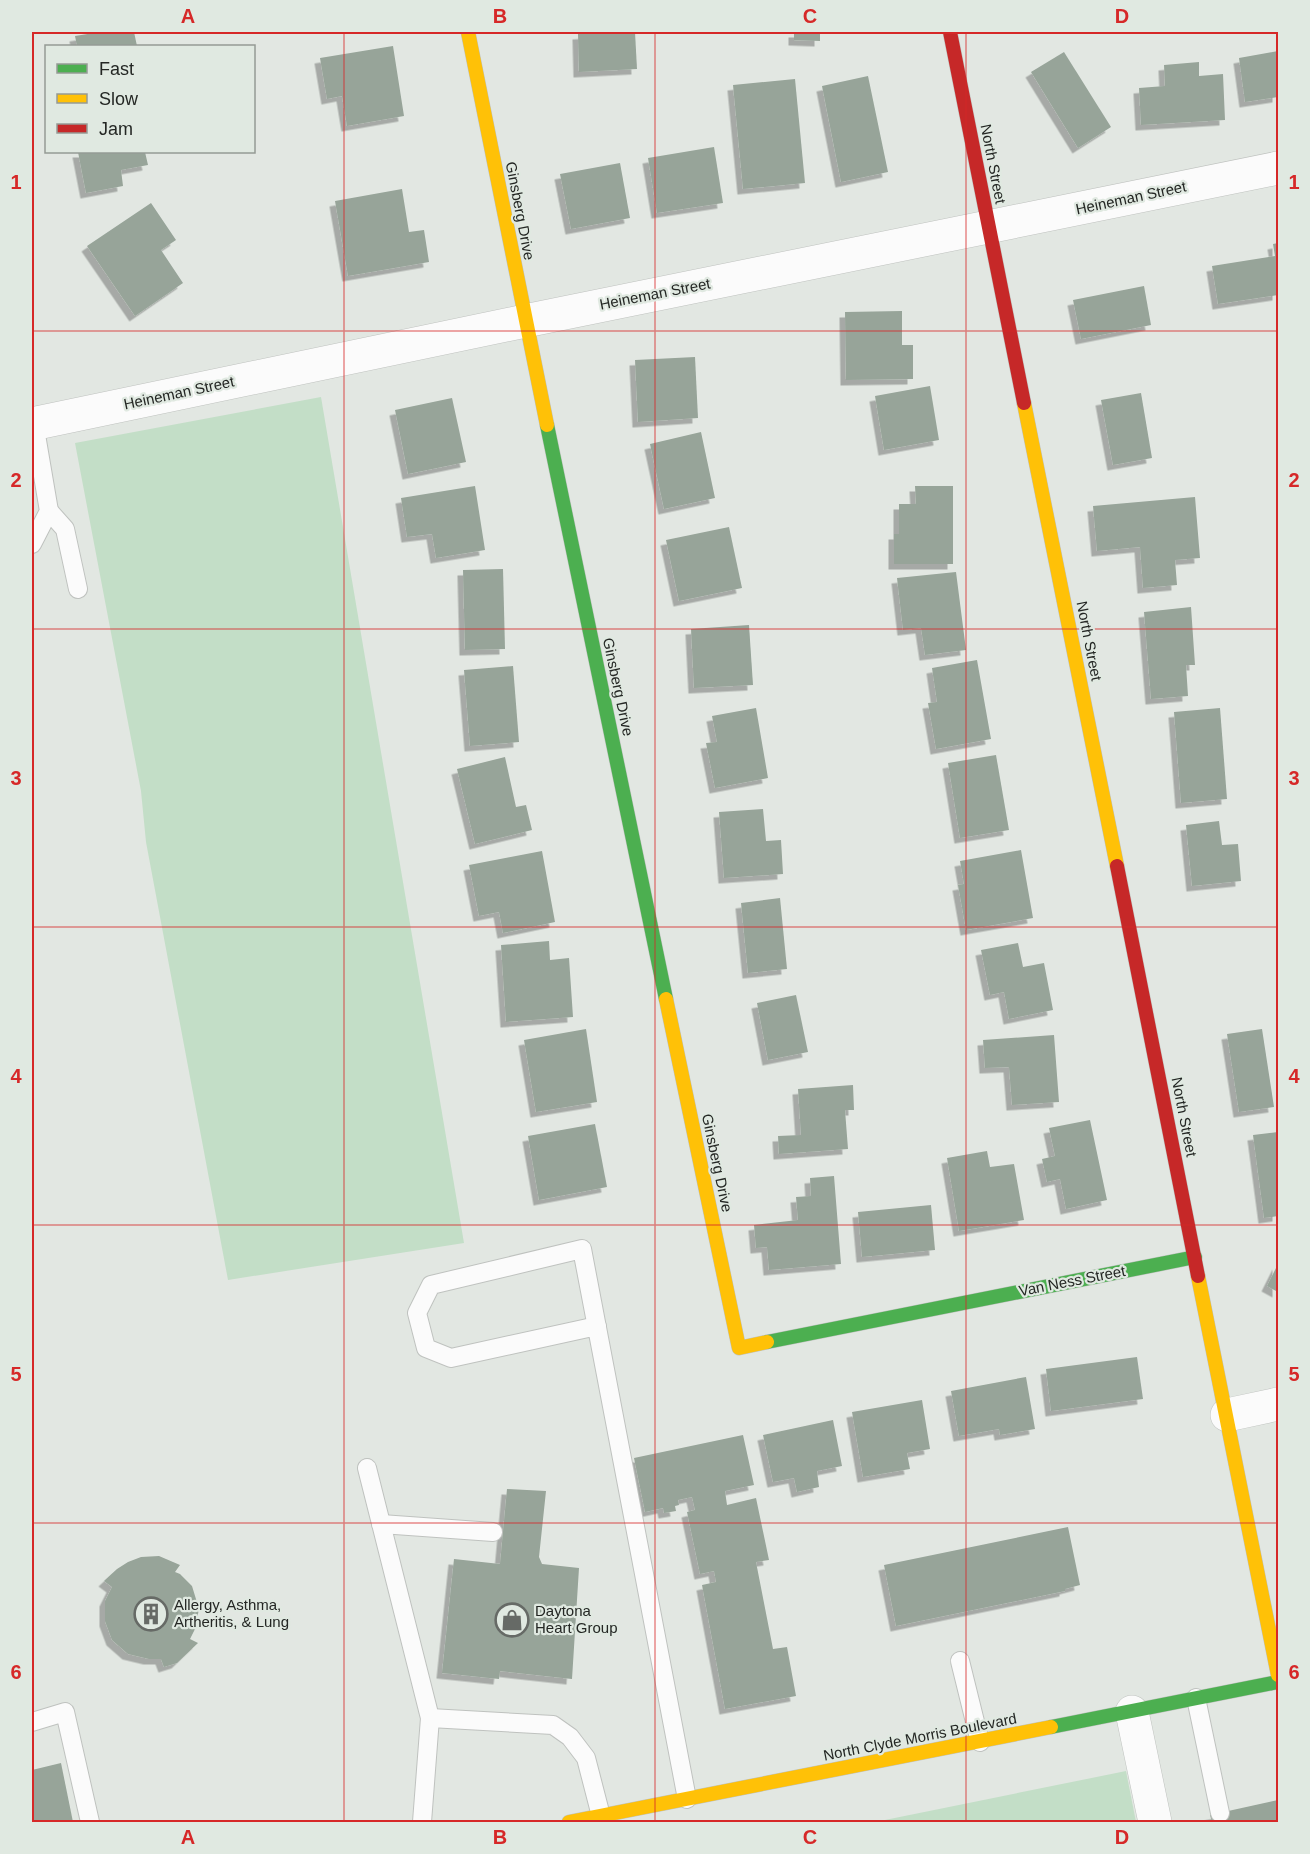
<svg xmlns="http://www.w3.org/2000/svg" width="1310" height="1854" viewBox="0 0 1310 1854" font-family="Helvetica,sans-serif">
	<defs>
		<filter id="shadow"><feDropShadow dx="-5.5" dy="5.5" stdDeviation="0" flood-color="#0004"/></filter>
	</defs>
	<rect width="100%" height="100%" fill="#e2e7e2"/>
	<g fill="#c3dec7">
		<path d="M 321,397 L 464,1243 L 228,1280 L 146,842 L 141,791 L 75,443 Z"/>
		<path d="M 1126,1771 L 1136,1822 L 875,1822 Z"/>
	</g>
	<g fill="#97a499" filter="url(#shadow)">
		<path d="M 100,32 L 134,32 L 137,46 L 77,46 L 75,36 Z"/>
		<path d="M 608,32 L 635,32 L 637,69 L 579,72 L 578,34 Z"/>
		<path d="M 794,32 L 820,32 L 820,41 L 794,40 Z"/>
		<path d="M 393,46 L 404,116 L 347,126 L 342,96 L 327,99 L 320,58 Z"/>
		<path d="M 1278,51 L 1278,97 L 1245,102 L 1239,58 Z"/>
		<path d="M 1064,52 L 1111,127 L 1078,148 L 1031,72 Z"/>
		<path d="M 1199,62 L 1199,76 L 1223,74 L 1225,120 L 1141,125 L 1139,88 L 1165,86 L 1164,65 Z"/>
		<path d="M 868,76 L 888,172 L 841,182 L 822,86 Z"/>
		<path d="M 795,79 L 805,183 L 743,189 L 733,85 Z"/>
		<path d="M 714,147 L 723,203 L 657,213 L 648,158 Z"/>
		<path d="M 78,152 L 145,152 L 148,165 L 121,170 L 123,186 L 86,193 Z"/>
		<path d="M 620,163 L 630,218 L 571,229 L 560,174 Z"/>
		<path d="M 402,189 L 409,232 L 424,230 L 429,262 L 348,276 L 335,201 Z"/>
		<path d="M 151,203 L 176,240 L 161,250 L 183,283 L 135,316 L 87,246 Z"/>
		<path d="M 1278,243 L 1278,295 L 1218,304 L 1212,266 L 1275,256 L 1273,244 Z"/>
		<path d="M 1144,286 L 1151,325 L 1081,339 L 1073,300 Z"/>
		<path d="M 902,311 L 902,345 L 913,345 L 913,379 L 846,380 L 845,312 Z"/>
		<path d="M 695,357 L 698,418 L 638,422 L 635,360 Z"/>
		<path d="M 930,386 L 939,440 L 884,450 L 875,396 Z"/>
		<path d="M 1141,393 L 1152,458 L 1113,465 L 1101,400 Z"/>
		<path d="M 452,398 L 466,462 L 408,474 L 395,410 Z"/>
		<path d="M 701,432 L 715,498 L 664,509 L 650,444 Z"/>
		<path d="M 475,486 L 485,550 L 436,558 L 432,534 L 407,537 L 401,498 Z"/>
		<path d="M 915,486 L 953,486 L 953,564 L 894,564 L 894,534 L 899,534 L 899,504 L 916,504 Z"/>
		<path d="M 1195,497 L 1200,558 L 1175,560 L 1177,585 L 1143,588 L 1140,547 L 1097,551 L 1093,506 Z"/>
		<path d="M 729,527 L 742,588 L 679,601 L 666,540 Z"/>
		<path d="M 503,569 L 505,649 L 465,650 L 463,570 Z"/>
		<path d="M 956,572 L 966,650 L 925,655 L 921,628 L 903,630 L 897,578 Z"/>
		<path d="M 1191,607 L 1195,665 L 1186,665 L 1188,696 L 1151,699 L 1144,612 Z"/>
		<path d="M 749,625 L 753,685 L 694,688 L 691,629 Z"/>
		<path d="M 977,660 L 991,739 L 936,749 L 928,703 L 937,702 L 932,668 Z"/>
		<path d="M 513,666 L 519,742 L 470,746 L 464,670 Z"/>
		<path d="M 756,708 L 768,778 L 715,788 L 706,743 L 717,742 L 712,716 Z"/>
		<path d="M 1220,708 L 1227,799 L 1181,803 L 1174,712 Z"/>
		<path d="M 996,755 L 1009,830 L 960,838 L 948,763 Z"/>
		<path d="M 505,757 L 516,807 L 526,805 L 532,830 L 475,844 L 457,769 Z"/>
		<path d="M 763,809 L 766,841 L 781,840 L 783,874 L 724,878 L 719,812 Z"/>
		<path d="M 1219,821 L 1222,845 L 1238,844 L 1241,881 L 1192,886 L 1186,825 Z"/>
		<path d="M 1021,850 L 1033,918 L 966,930 L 958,885 L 964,884 L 960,861 Z"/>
		<path d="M 542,851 L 555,922 L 503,933 L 499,912 L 479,916 L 469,865 Z"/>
		<path d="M 780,898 L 787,969 L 748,973 L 741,903 Z"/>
		<path d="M 549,941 L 550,960 L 569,958 L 573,1017 L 506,1022 L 501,945 Z"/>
		<path d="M 1018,943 L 1023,967 L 1044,963 L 1053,1010 L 1009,1019 L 1004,992 L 990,995 L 981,950 Z"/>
		<path d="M 796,995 L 808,1052 L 768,1060 L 757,1003 Z"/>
		<path d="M 586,1029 L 597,1102 L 536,1112 L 524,1040 Z"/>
		<path d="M 1262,1029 L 1274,1107 L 1239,1112 L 1227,1034 Z"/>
		<path d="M 1054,1035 L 1059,1102 L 1012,1105 L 1009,1067 L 985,1068 L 983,1040 Z"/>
		<path d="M 853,1085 L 854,1110 L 845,1110 L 848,1149 L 779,1154 L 778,1136 L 801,1135 L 798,1089 Z"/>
		<path d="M 1090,1120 L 1107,1200 L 1066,1209 L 1060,1179 L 1047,1182 L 1042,1159 L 1055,1156 L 1049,1128 Z"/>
		<path d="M 595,1124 L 607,1187 L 539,1200 L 528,1136 Z"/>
		<path d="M 1278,1132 L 1278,1216 L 1264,1218 L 1253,1135 Z"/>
		<path d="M 987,1151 L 990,1167 L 1014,1164 L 1024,1220 L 959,1231 L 947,1158 Z"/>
		<path d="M 834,1176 L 841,1264 L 769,1270 L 767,1247 L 756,1248 L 754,1225 L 798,1220 L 796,1197 L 811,1196 L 810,1178 Z"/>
		<path d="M 931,1205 L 935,1250 L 862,1257 L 858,1212 Z"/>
		<path d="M 1278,1264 L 1278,1292 L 1267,1286 Z"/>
		<path d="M 1137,1357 L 1143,1399 L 1051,1411 L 1046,1369 Z"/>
		<path d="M 1026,1377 L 1035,1429 L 1000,1435 L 999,1429 L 959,1436 L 951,1391 Z"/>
		<path d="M 922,1400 L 930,1449 L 907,1453 L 910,1469 L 863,1477 L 852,1412 Z"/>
		<path d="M 833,1420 L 842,1466 L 817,1471 L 819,1487 L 797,1492 L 794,1478 L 773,1482 L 763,1435 Z"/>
		<path d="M 743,1435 L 754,1485 L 725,1491 L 727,1505 L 756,1498 L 769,1560 L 756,1562 L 773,1649 L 787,1647 L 796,1696 L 725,1709 L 702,1585 L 716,1582 L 714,1571 L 700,1574 L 687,1512 L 695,1510 L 692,1497 L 678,1500 L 679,1505 L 675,1506 L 676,1511 L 664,1513 L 663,1508 L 645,1512 L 634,1458 Z"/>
		<path d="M 507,1489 L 546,1491 L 539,1557 L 542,1564 L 579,1568 L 572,1679 L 500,1671 L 499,1679 L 442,1673 L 454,1559 L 500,1564 Z"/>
		<path d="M 1068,1527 L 1080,1585 L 1065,1589 L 1065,1591 L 896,1626 L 884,1565 Z"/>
		<path d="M 159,1556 L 180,1565 L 175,1572 L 180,1574 L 192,1586 L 199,1609 L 195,1629 L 190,1639 L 198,1643 L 177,1663 L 164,1667 L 161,1659 L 149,1659 L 128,1654 L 112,1640 L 105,1621 L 105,1601 L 112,1587 L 104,1581 L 117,1569 L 128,1562 L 141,1557 Z"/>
		<path d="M 61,1763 L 73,1822 L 32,1822 L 32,1770 Z"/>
		<path d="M 1278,1800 L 1278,1822 L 1212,1822 L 1210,1815 Z"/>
	</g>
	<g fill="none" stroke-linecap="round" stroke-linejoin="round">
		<g stroke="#bfc2bf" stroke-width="20">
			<g id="lane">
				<path d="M 49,511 L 65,529 L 78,589"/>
				<path d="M 32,544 L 49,511 L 34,423"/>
				<path d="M 597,1326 L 451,1358 L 426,1348 L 417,1313 L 431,1285 L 582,1249 L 687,1799"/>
				<path d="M 367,1468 L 430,1718 L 422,1822"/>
				<path d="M 381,1524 L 493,1532"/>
				<path d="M 960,1661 L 980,1742"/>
				<path d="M 1196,1698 L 1220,1813"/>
				<path d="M 430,1718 L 553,1725 L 570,1737 L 586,1758 L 601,1816"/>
				<path d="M 32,1722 L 65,1712 L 90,1822"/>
			</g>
		</g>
		<g stroke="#bfc2bf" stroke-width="34">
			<g id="street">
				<path d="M 32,424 L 525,321 L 1278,168"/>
				<path d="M 1227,1415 L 1278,1404"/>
				<path d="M 1132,1712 L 1155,1822"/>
			</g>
		</g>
		<g stroke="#bfc2bf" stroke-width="15">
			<g id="fast">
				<path d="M 547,425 L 666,999"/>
				<path d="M 767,1342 L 1195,1257"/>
				<path d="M 1051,1727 L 1278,1682"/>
			</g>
		</g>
		<g stroke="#bfc2bf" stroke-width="15">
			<g id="slow">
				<path d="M 468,32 L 547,425"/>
				<path d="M 1024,403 L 1117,866"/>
				<path d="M 666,999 L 739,1348 L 767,1342"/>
				<path d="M 1198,1276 L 1278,1675"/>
				<path d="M 569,1822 L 1051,1727"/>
			</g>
		</g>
		<g stroke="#bfc2bf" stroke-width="15">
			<g id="jam">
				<path d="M 950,32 L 1024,403"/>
				<path d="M 1117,866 L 1198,1276"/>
			</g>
		</g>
		<use href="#lane" stroke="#fbfbfb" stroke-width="18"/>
		<use href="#street" stroke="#fbfbfb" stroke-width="33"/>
		<use href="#fast" stroke="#4caf50" stroke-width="14"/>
		<use href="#slow" stroke="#ffc107" stroke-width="14"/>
		<use href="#jam" stroke="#c62828" stroke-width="14"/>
	</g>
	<path fill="none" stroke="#d62828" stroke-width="1.5" stroke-opacity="0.55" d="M 344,32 L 344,1822M 655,32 L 655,1822M 966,32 L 966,1822M 32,331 L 1278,331M 32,629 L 1278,629M 32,927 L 1278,927M 32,1225 L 1278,1225M 32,1523 L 1278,1523"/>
	<defs>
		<g id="building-ring" transform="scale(1.725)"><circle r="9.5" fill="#e0e9e1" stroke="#666a66" stroke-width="1.5"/><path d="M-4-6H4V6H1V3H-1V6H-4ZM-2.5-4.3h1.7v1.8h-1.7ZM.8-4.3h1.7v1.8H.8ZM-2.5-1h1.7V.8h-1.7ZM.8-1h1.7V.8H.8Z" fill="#666a66"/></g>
		<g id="shop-ring" transform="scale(1.725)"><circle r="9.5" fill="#e0e9e1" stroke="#666a66" stroke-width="1.5"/><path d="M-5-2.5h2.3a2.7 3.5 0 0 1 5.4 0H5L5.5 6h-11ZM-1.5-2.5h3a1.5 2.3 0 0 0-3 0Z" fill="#666a66"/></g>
	</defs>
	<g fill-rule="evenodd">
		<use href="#building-ring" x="151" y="1614"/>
		<use href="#shop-ring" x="512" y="1620"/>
	</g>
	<g text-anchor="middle" stroke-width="4.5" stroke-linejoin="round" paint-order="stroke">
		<g font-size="15" fill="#242724" stroke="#e0e9e1">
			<text transform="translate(993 164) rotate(79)" y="5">North Street</text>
			<text transform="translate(1131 198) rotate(-12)" y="5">Heineman Street</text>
			<text transform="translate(520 211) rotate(79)" y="5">Ginsberg Drive</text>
			<text transform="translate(655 294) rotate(-11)" y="5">Heineman Street</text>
			<text transform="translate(179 393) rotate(-12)" y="5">Heineman Street</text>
			<text transform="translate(1089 641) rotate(79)" y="5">North Street</text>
			<text transform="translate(618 687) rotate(78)" y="5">Ginsberg Drive</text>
			<text transform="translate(1184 1117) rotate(79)" y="5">North Street</text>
			<text transform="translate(717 1163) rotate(78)" y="5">Ginsberg Drive</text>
			<text transform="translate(1072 1281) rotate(-11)" y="5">Van Ness Street</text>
			<text transform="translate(920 1737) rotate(-11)" y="5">North Clyde Morris Boulevard</text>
		</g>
		<g font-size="15" fill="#242724" stroke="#e0e9e1" text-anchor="start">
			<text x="174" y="1610">Allergy, Asthma,<tspan x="174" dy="17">Artheritis, &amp; Lung</tspan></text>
			<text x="535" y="1616">Daytona<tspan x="535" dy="17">Heart Group</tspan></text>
		</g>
	</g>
	<rect width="1310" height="1854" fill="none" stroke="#e0e9e1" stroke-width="66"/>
	<rect x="45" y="45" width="210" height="108" fill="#e0e9e1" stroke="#959b95" stroke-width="1.5"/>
	<rect x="57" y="64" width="30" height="9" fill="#4caf50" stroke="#959b95" stroke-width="1.5"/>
	<text x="99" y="75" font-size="18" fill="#242724">Fast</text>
	<rect x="57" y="94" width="30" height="9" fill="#ffc107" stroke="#959b95" stroke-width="1.5"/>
	<text x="99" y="105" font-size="18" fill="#242724">Slow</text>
	<rect x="57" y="124" width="30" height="9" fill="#c62828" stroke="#959b95" stroke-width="1.5"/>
	<text x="99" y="135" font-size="18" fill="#242724">Jam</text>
	<rect x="33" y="33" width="1244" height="1788" fill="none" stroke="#d62828" stroke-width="2"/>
	<g font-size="20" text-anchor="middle" font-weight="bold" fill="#d62828">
		<text x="188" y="23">A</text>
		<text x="500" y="23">B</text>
		<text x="810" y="23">C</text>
		<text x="1122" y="23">D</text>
		<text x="16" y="189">1</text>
		<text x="1294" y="189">1</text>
		<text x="16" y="487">2</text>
		<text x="1294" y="487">2</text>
		<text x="16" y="785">3</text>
		<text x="1294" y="785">3</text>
		<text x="16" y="1083">4</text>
		<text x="1294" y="1083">4</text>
		<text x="16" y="1381">5</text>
		<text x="1294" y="1381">5</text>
		<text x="16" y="1679">6</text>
		<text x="1294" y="1679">6</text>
		<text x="188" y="1844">A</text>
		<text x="500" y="1844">B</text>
		<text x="810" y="1844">C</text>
		<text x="1122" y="1844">D</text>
	</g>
</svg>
